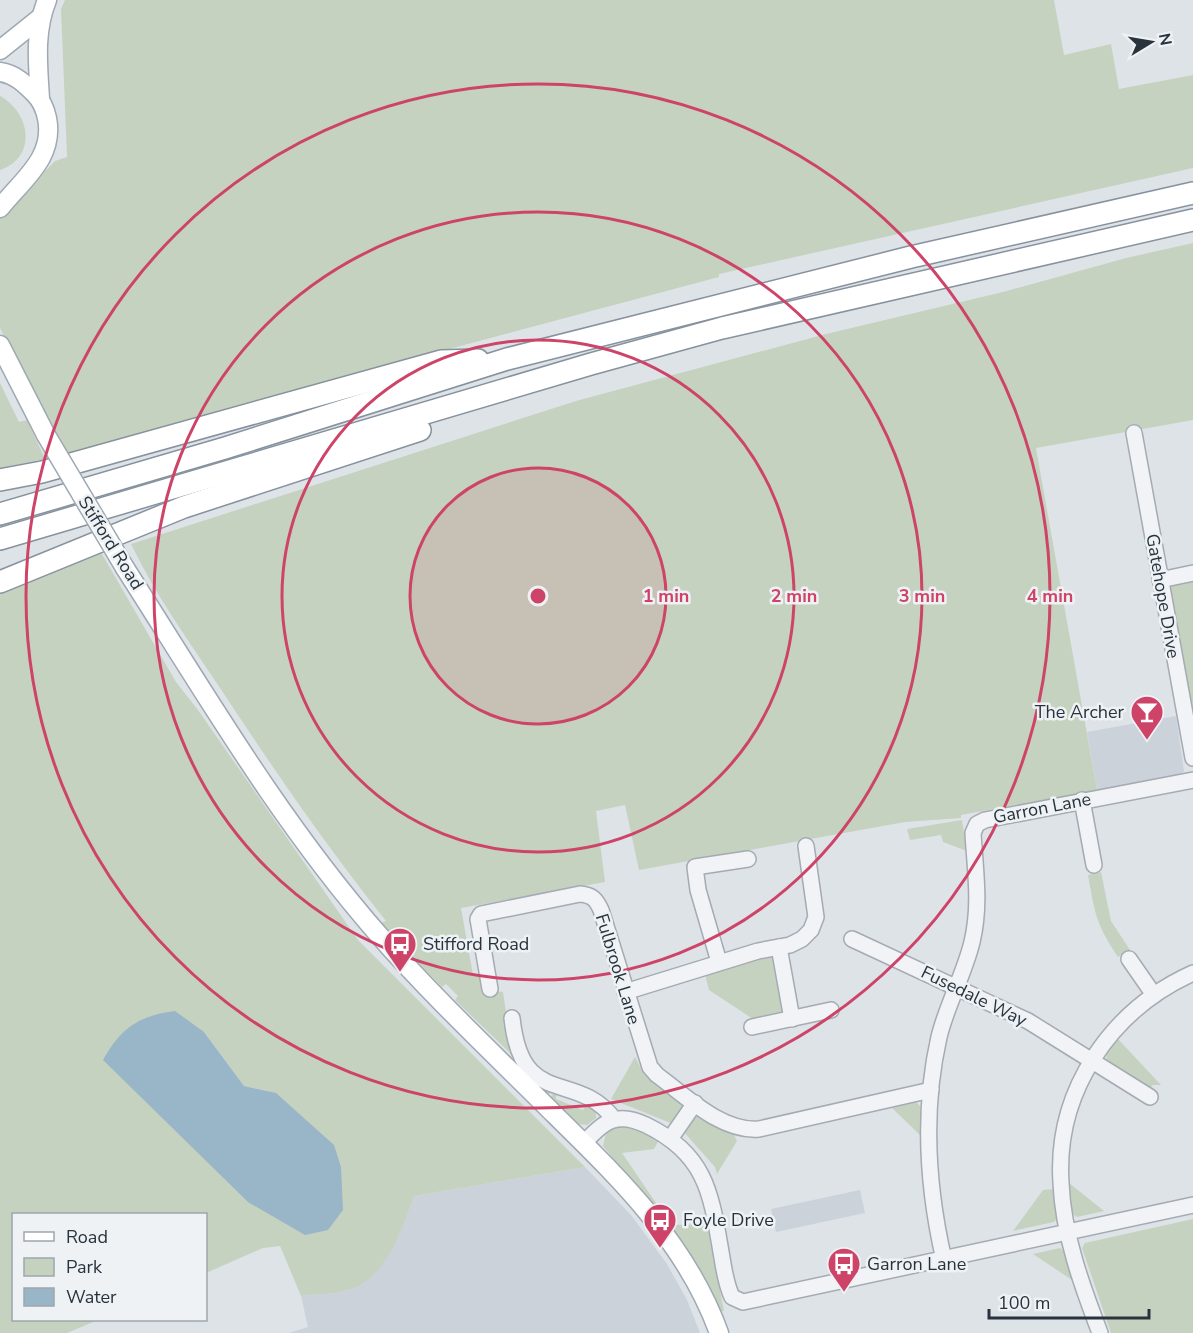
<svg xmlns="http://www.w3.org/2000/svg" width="1193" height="1333" viewBox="0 0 1193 1333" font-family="'Nunito Sans',sans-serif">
	<rect width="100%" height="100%" fill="#dee3e8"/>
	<g fill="#ccd2da">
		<path d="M 1176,716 L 1184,771 L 1181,774 L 1097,790 L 1087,732 Z"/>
		<path d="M 585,1167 L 631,1215 L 667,1264 L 687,1300 L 700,1333 L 289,1333 L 308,1327 L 301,1296 L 349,1290 L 398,1238 L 414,1196 Z"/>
		<path d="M 860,1190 L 865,1213 L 776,1232 L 771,1209 Z"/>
	</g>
	<g fill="#c6d2c0" fill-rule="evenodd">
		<path d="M 65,0 L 1054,0 L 1064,55 L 1111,44 L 1119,89 L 1193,75 L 1193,168 L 719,274 L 719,277 L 382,367 L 69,455 L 47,415 L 43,416 L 0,328 L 0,217 L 55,161 L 67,157 L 61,9 Z"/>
		<path d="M 0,96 C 30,112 38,157 0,170 Z"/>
		<path d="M 1193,243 L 1193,420 L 1036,448 L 1097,790 L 961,815 L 961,818 L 905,822 L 639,870 L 625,805 L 596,811 L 605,882 L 461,908 L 473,975 L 480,975 L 484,980 L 486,990 L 503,992 L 508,1026 L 521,1064 L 554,1089 L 546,1097 L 508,1051 L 455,1000 L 458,996 L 446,984 L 442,987 L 379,923 L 386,921 C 327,847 274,770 222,691 C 190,643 156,596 131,544 L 576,401 L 826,334 L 1003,292 L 1126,258 Z"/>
		<path d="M 0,383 L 19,422 L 27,420 L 45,459 L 0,468 Z"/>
		<path d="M 99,549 L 176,682 L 198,710 L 358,940 L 585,1167 L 414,1196 C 402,1229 386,1281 347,1290 C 333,1294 316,1294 301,1296 L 280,1246 L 263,1248 L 206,1273 L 206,1214 L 14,1214 L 14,1320 L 98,1320 L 67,1333 L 0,1333 L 0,588 ZM 204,1032 L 244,1086 L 276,1093 L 103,1060 Z"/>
		<path d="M 1193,577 L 1193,711 L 1170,589 L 1175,581 Z"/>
		<path d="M 962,820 L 967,851 L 943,842 L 941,835 L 910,840 L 907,829 Z"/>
		<path d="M 1101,872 L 1111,921 L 1130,950 L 1118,957 C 1096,924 1095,914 1088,875 Z"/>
		<path d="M 768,954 L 775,959 L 784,1007 L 780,1015 L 753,1019 L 709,990 L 705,974 Z"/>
		<path d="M 1117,1038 L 1161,1085 L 1153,1085 L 1148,1090 L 1108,1065 L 1106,1055 Z"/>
		<path d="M 635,1057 L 644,1074 L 683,1104 L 684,1108 L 673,1124 L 611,1099 Z"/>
		<path d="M 557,1090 L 556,1099 L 583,1110 L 586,1104 L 596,1109 L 596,1118 L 587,1125 L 575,1124 L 548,1099 Z"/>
		<path d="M 916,1102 L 922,1108 L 920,1135 L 892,1108 Z"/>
		<path d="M 698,1115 L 734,1135 L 737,1141 L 717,1174 L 715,1167 L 683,1131 L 691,1119 Z"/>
		<path d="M 620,1126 L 629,1126 L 660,1138 L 654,1149 L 622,1153 L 671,1225 L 707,1224 L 724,1311 L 717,1312 L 669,1227 L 603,1146 L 606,1133 Z"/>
		<path d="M 1069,1183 L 1104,1211 L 1077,1217 L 1071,1213 Z"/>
		<path d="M 1054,1189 L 1058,1218 L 1054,1222 L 1013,1231 L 1043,1190 Z"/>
		<path d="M 1193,1219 L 1193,1333 L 1111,1333 L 1082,1248 L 1085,1243 Z"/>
		<path d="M 1060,1248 L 1065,1252 L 1072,1280 L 1033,1254 Z"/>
	</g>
	<path fill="#99b5c8" d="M 175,1011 L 204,1032 L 244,1086 L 276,1093 L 334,1145 L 341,1167 L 343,1210 L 328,1230 L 305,1235 L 248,1202 L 103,1060 C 121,1028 138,1016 175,1011 Z"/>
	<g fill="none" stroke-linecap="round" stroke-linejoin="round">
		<g stroke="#a4abb2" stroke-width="18">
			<g id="minor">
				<path d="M 1134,433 L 1193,758"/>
				<path d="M 1160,580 L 1193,573"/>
				<path d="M 1082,800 L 1094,865"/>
				<path d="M 852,939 L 1028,1021 L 1150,1097"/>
				<path d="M 779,947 L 792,1019"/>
				<path d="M 1129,959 L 1154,995"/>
				<path d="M 719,962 L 698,890 L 695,867 L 748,859"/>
				<path d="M 490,989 L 478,919 L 481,914 L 580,894 C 592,895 596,899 601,910 L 650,1067 L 657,1075 C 686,1096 721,1132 759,1129 L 931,1090"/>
				<path d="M 625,992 L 758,951 L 790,945 L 802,939 L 811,930 L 816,917 L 806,846"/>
				<path d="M 512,1018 C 522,1111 575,1068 614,1119"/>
				<path d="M 752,1027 L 831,1010"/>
				<path d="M 670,1139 L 695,1103"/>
				<path d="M 584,1143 C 604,1121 617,1111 646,1125 C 706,1154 711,1193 721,1252 C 724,1268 725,1282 732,1297 L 743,1302 L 1193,1205"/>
				<path d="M 944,1260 C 927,1186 922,1112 939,1037 C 947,1004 964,975 972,942 C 981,904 975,870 973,833 L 977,824 L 985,820 L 1193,780"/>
				<path d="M 1100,1333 C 1082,1286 1063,1234 1061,1183 C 1055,1091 1111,1010 1193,973"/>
			</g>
		</g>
		<g stroke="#9ea9b3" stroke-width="21">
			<g id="major">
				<path d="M 0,50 L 40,18"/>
				<path d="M 0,72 C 15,74 25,84 35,94 C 41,100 45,109 47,118 C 55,158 22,180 0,208"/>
				<path d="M 40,99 C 38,65 34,32 47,0"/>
				<path d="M 0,345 L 46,435"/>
				<path d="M 125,568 C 205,693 280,822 378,934 C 434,998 496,1056 556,1116 C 621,1180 687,1244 719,1333"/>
			</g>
		</g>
		<g stroke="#86929e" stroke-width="24">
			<g id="highway">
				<path d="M 0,480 L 42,472 L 441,361 L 478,360"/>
				<path d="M 0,514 L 225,448 L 507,359 L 911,257 L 1193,193"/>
				<path d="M 0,539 L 591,364 L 722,328 L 1193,220"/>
				<path d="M 0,582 L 184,507 L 420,430"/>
			</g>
		</g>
		<use href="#minor" stroke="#f1f3f6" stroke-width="15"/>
		<use href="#major" stroke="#fff" stroke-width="18"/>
		<use href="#highway" stroke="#fff" stroke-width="21"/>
		<g stroke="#9ea9b3" stroke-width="21" stroke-linecap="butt">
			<path id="major-bridge" d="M 46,435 L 125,568"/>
		</g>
		<use href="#major-bridge" stroke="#fff" stroke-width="18"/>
	</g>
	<circle cx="538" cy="596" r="128" fill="#cd4468" fill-opacity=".12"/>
	<g fill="none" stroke="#cd4468" stroke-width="3">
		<circle cx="538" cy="596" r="128"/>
		<circle cx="538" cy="596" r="256"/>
		<circle cx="538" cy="596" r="384"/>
		<circle cx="538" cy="596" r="512"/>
	</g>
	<defs>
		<g id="bar-pin" transform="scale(1.725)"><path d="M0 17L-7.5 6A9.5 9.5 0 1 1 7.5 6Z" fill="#cd4468" stroke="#eef2f5"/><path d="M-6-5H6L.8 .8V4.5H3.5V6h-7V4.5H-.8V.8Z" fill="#fff"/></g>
		<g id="bus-pin" transform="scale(1.725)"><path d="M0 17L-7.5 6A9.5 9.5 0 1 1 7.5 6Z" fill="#cd4468" stroke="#eef2f5"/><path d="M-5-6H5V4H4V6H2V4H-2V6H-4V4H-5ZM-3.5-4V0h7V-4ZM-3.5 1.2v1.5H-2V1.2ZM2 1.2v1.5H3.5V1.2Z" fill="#fff"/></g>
	</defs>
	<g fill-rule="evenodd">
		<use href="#bar-pin" x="1147" y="712"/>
		<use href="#bus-pin" x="400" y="944"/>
		<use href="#bus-pin" x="660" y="1220"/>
		<use href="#bus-pin" x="844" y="1264"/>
	</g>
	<g text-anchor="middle" stroke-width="5" stroke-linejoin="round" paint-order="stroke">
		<g font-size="18" fill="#28333e" stroke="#eef2f5">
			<text transform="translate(111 543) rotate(58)" y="6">Stifford Road</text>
			<text transform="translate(1163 596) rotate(80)" y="6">Gatehope Drive</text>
			<text transform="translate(1042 808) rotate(-11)" y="6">Garron Lane</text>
			<text transform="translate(618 969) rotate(73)" y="6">Fulbrook Lane</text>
			<text transform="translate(974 996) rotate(26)" y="6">Fusedale Way</text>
		</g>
		<g font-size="18" fill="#28333e" stroke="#eef2f5" text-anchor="start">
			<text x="1124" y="718" text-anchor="end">The Archer</text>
			<text x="423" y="950">Stifford Road</text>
			<text x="683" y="1226">Foyle Drive</text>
			<text x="867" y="1270">Garron Lane</text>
		</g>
	</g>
	<circle cx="538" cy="596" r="9" fill="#cd4468" stroke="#eef2f5" stroke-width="3"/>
	<g font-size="18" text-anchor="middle" font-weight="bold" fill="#cd4468" stroke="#eef2f5" stroke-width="5" stroke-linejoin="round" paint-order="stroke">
		<text x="666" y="602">1 min</text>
		<text x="794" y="602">2 min</text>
		<text x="922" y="602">3 min</text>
		<text x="1050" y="602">4 min</text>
	</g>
	<rect x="12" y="1213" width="195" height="108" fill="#eef2f5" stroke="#9fa6ac" stroke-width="1.5"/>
	<rect x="24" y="1232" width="30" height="9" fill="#ffffff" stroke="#9fa6ac" stroke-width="1.5"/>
	<text x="66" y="1243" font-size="18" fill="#28333e">Road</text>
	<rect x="24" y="1258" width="30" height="18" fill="#c6d2c0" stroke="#9fa6ac" stroke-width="1.5"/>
	<text x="66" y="1273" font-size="18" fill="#28333e">Park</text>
	<rect x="24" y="1288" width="30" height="18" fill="#99b5c8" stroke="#9fa6ac" stroke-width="1.5"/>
	<text x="66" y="1303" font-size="18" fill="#28333e">Water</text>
	<g transform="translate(1151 42) rotate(79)" stroke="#eef2f5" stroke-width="4.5" paint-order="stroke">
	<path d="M0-4.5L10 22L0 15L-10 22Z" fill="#28333e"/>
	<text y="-9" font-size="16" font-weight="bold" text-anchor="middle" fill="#28333e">N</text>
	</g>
	<path d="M989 1309v9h160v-9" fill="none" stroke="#28333e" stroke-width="3"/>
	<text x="998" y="1309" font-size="18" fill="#28333e" stroke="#eef2f5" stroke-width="4.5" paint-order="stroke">100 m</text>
</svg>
